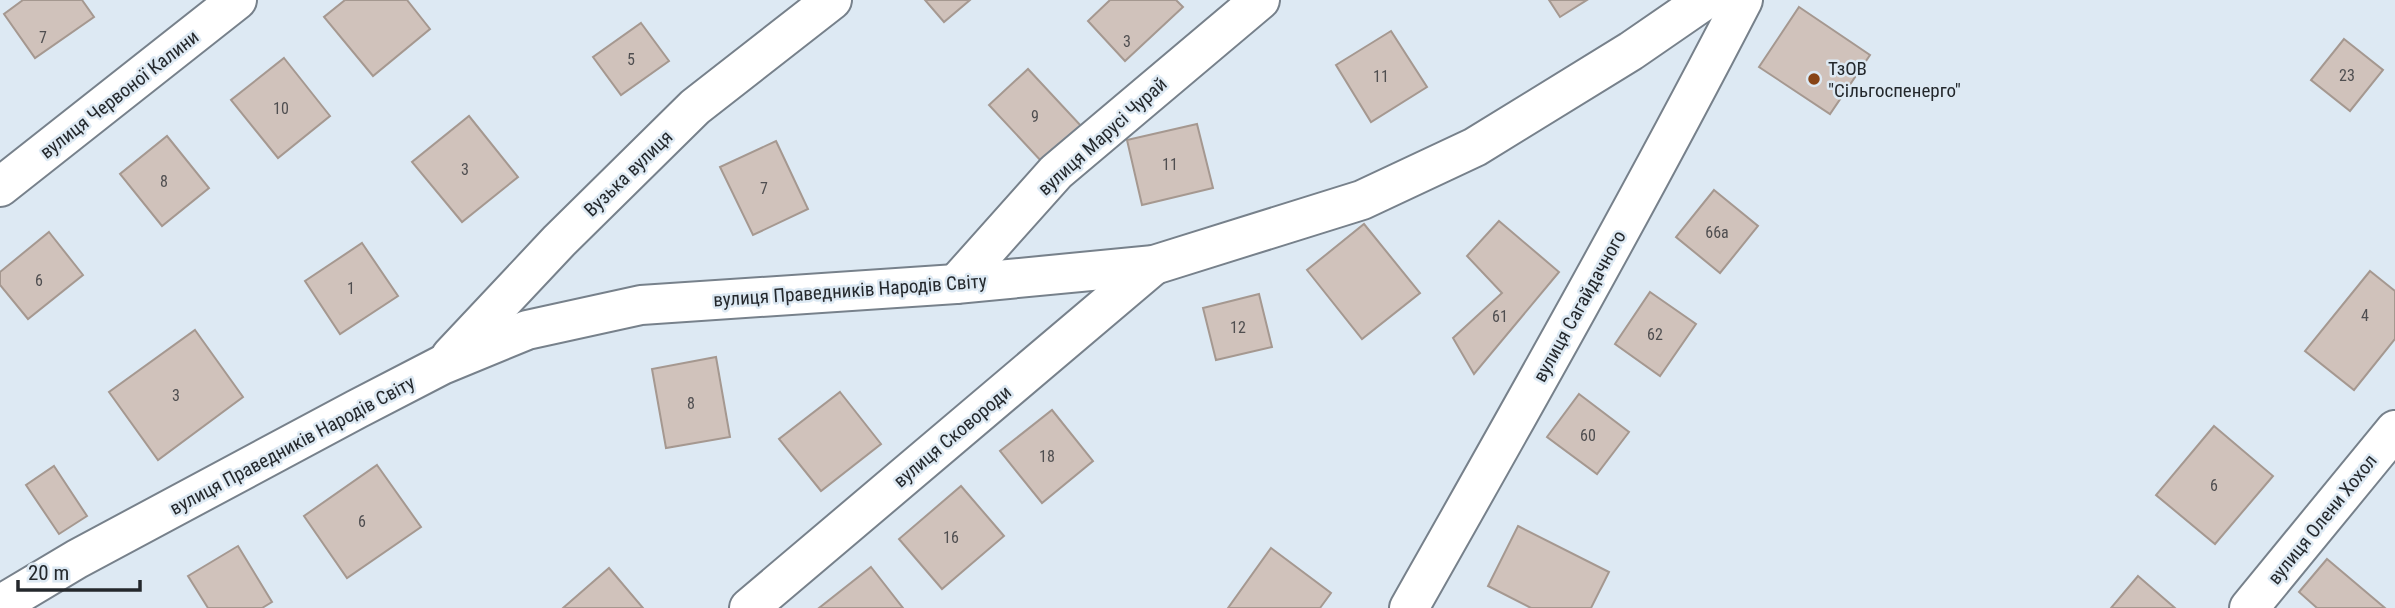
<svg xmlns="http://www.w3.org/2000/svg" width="2395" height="608" viewBox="0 0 2395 608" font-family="'Roboto Condensed',sans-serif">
	<rect width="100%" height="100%" fill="#dde9f3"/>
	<g fill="#d0c2bb" stroke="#a59890" stroke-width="2">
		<path d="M 23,0 L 82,0 L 94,17 L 35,58 L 4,14 Z"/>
		<path d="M 345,0 L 407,0 L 430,29 L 373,76 L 324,17 Z"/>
		<path d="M 925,0 L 970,0 L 944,22 Z"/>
		<path d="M 1110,0 L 1176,0 L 1183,7 L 1125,61 L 1088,21 Z"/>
		<path d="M 1549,0 L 1587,0 L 1560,17 Z"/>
		<path d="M 1799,7 L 1870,55 L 1830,114 L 1759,67 Z"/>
		<path d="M 641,23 L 669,61 L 621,95 L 593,57 Z"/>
		<path d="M 1391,31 L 1427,87 L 1371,122 L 1336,65 Z"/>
		<path d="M 2344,39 L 2383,70 L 2350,111 L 2311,80 Z"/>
		<path d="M 284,58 L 330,116 L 278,158 L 231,100 Z"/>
		<path d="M 1028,69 L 1082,127 L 1043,163 L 989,105 Z"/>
		<path d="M 469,116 L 518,177 L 462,222 L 412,162 Z"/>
		<path d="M 1197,124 L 1213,188 L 1142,205 L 1127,140 Z"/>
		<path d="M 167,136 L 209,188 L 162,226 L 120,174 Z"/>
		<path d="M 776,141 L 808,209 L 753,235 L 720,167 Z"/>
		<path d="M 1714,190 L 1758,226 L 1720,273 L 1676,237 Z"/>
		<path d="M 1499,221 L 1559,272 L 1474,374 L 1453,338 L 1502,293 L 1467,256 Z"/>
		<path d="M 1364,224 L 1420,293 L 1362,339 L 1307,270 Z"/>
		<path d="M 49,232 L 83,275 L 28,319 L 0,285 L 0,272 Z"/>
		<path d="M 362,243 L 398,296 L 340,334 L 305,281 Z"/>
		<path d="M 2370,271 L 2395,291 L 2395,339 L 2354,390 L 2305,351 Z"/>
		<path d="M 1650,292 L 1696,324 L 1660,376 L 1615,344 Z"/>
		<path d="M 1259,294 L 1272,347 L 1216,360 L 1203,308 Z"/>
		<path d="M 195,330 L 243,397 L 158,460 L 109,392 Z"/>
		<path d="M 716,357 L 730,437 L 666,448 L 652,369 Z"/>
		<path d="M 840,392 L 881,444 L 821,491 L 779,439 Z"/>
		<path d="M 1579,394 L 1629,432 L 1597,474 L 1547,437 Z"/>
		<path d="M 1052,410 L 1093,461 L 1042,503 L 1000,451 Z"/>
		<path d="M 2214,426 L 2273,476 L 2215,544 L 2156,495 Z"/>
		<path d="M 377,465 L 421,527 L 347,578 L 304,516 Z"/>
		<path d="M 54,466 L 87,516 L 59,534 L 26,485 Z"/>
		<path d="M 961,486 L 1004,536 L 942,589 L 899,539 Z"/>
		<path d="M 1518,526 L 1609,572 L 1591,608 L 1531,608 L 1488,586 Z"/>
		<path d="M 238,546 L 272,602 L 262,608 L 208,608 L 188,576 Z"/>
		<path d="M 1271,548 L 1331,593 L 1320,608 L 1228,608 Z"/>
		<path d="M 2327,559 L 2385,608 L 2317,608 L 2299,592 Z"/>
		<path d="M 871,567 L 903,608 L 819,608 Z"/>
		<path d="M 609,568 L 643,608 L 563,608 Z"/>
		<path d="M 2138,576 L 2175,608 L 2111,608 Z"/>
	</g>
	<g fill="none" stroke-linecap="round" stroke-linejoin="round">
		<g stroke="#77818b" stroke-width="42">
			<g id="street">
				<path d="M 0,187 L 237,0"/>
				<path d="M 956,284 L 1056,172 L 1260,0"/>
				<path d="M 451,356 L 559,241 L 695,107 L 832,0"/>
				<path d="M 0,605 L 77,559 L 357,409 L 442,365 L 527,330 L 641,305 L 956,284 L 1154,265 L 1362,200 L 1475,147 L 1631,51 L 1705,0"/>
				<path d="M 749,608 L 1154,265"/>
				<path d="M 1409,608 C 1523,407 1637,205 1743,0"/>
				<path d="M 2249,608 L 2395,430"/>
			</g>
		</g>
		<use href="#street" stroke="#fff" stroke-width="38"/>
	</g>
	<circle fill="#874416" stroke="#dde9f3" stroke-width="2.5" cx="1814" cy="79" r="7"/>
	<g text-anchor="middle" stroke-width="5" stroke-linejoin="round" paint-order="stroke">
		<g font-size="16" fill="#4f4e50">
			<text x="43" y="43">7</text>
			<text x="1127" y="47">3</text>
			<text x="631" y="65">5</text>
			<text x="2347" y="81">23</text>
			<text x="1381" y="82">11</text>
			<text x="281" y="114">10</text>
			<text x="1035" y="122">9</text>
			<text x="1170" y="170">11</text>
			<text x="465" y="175">3</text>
			<text x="164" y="187">8</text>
			<text x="764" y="194">7</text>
			<text x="1717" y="238">66а</text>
			<text x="39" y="286">6</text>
			<text x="351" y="294">1</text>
			<text x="2365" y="321">4</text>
			<text x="1500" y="322">61</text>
			<text x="1238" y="333">12</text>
			<text x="1655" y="340">62</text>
			<text x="176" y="401">3</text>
			<text x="691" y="409">8</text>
			<text x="1588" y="441">60</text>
			<text x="1047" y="462">18</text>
			<text x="2214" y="491">6</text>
			<text x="362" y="527">6</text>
			<text x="951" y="543">16</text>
		</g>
		<g font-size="19" fill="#24282c" stroke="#dde9f3" text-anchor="start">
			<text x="1828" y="75">ТзОВ<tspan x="1828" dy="22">"Сільгоспенерго"</tspan></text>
		</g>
		<g font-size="19" fill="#24282c" stroke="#dde9f3">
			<text transform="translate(119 94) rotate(-38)" y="7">вулиця Червоної Калини</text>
			<text transform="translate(1102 136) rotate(-42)" y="7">вулиця Марусі Чурай</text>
			<text transform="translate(628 173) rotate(-44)" y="7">Вузька вулиця</text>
			<text transform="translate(850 290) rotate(-4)" y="7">вулиця Праведників Народів Світу</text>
			<text transform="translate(1579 306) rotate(-61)" y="7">вулиця Сагайдачного</text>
			<text transform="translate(952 436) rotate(-40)" y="7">вулиця Сковороди</text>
			<text transform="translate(292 445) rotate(-28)" y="7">вулиця Праведників Народів Світу</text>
			<text transform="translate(2322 519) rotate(-51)" y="7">вулиця Олени Хохол</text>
		</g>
	</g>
	<path d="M18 580v10h122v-10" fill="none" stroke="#24282c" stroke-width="3.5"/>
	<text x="28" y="580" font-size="21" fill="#24282c" stroke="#dde9f3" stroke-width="5" paint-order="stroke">20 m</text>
</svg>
